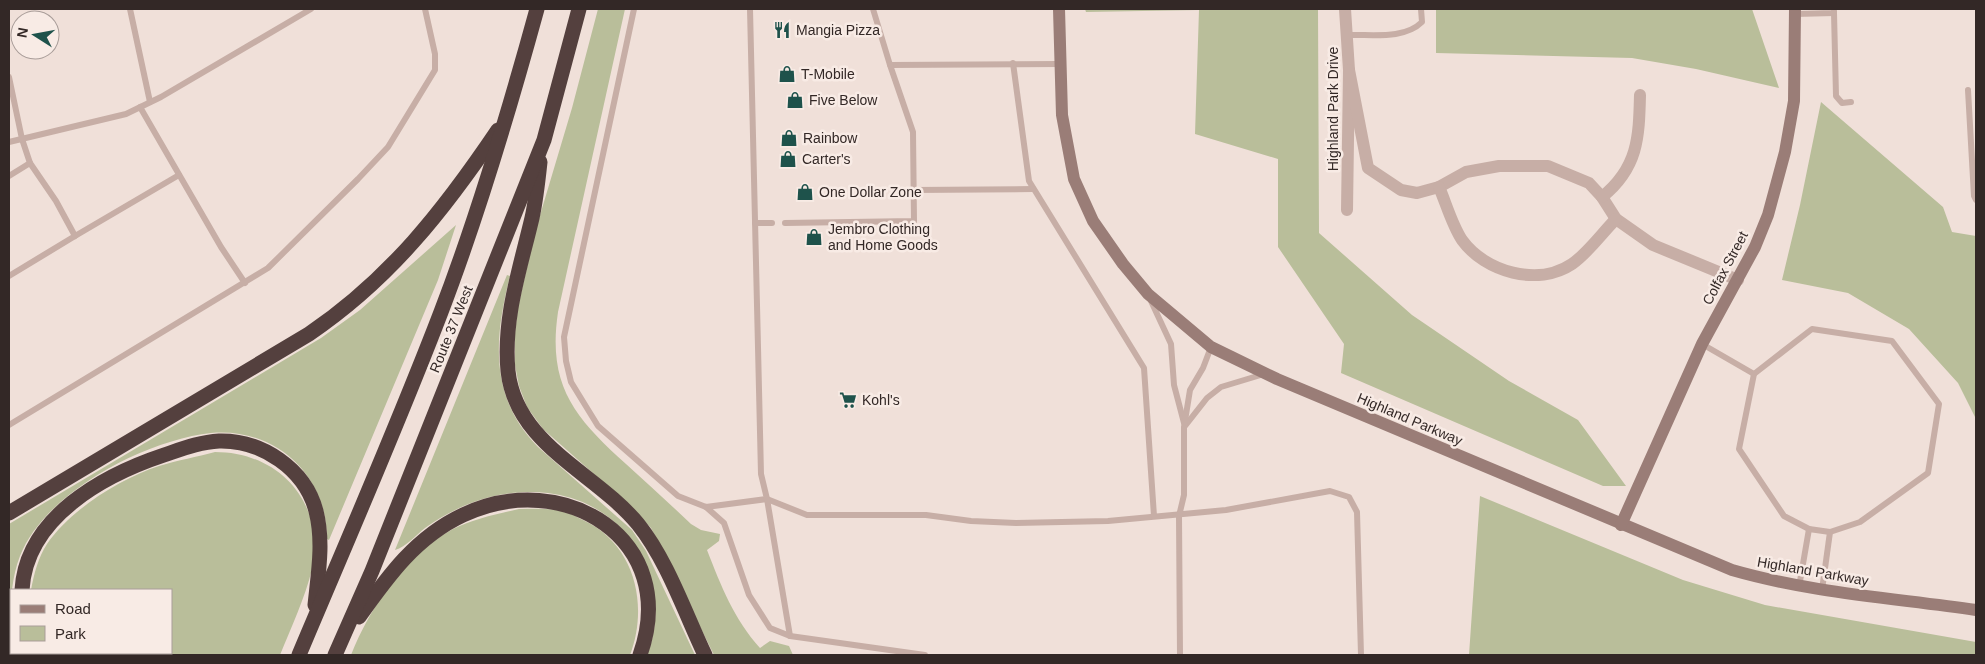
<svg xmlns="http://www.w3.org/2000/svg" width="1985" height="664" viewBox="0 0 1985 664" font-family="Arial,sans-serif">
	<rect width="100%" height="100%" fill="#f0e0d9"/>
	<g fill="#b9be9a">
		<path d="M 598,9 L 625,9 L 558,312 C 547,386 575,418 626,464 C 648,484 670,504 691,524 L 701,530 L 720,534 L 719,541 L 707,550 C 721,586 734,619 760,648 L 770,641 L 789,646 L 793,655 L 714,655 L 651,528 L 628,504 L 543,429 L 527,407 L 519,386 L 515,365 L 515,333 L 518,307 L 535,232 L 572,108 Z"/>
		<path d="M 1085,9 L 1318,9 L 1319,233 L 1412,315 L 1509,381 L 1578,420 L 1626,486 L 1603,486 L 1341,373 L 1344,344 L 1278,247 L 1278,159 L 1195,134 L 1199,10 L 1086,12 Z"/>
		<path d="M 1436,9 L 1752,9 L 1779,88 L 1696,69 L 1632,58 L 1436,53 Z"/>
		<path d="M 1821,102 L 1943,207 L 1952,232 L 1976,236 L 1976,419 L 1958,383 L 1909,329 L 1848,293 L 1782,280 L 1800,205 Z"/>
		<path d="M 456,225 L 438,280 L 329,540 L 327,539 C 327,476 276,427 211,433 C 146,440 45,492 20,556 C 8,587 11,620 11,653 L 22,653 L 24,655 L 9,655 L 9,524 L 321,338 L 360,310 Z"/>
		<path d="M 507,275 L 510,276 C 494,339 489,397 538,447 L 632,530 L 646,551 L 695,655 L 647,655 C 672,593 639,522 577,500 C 550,490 518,490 490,497 C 467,503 444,514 425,528 C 416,535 406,547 395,550 Z"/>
		<path d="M 215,452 C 280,452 326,504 312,569 C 305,598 291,628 280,655 L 46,655 L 44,653 L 171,653 L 171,590 L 31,590 C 34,574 38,558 47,544 C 70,510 121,478 159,466 C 178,460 197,457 215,452 Z"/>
		<path d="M 1480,496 L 1683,580 L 1765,605 L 1976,642 L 1976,655 L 1469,655 Z"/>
		<path d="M 519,509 C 533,509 548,508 562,511 C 569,512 576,517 583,520 C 635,544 649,605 630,655 L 351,655 C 370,607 406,554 453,529 C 473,519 497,514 519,509 Z"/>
	</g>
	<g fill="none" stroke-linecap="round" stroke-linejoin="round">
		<g stroke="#c7aea6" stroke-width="6">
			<path d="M 130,9 L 150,102"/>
			<path d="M 634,9 L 564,337 L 566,361 L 571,382 L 598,426 L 678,496 L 706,507 L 767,499 L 807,515 L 926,515 L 971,521 L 1016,523 L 1108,521 L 1226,510 L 1330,491 L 1349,497 L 1357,512 L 1361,655"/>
			<path d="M 750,9 L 761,474 L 767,499 L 790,636"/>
			<path d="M 873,9 L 890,65 L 1059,64"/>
			<path d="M 1834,13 L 1836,96 L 1842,103 L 1851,102"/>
			<path d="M 1795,14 L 1834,13 L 1834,11"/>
			<path d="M 1347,35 C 1371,34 1404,40 1422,22 L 1421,9"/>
			<path d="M 1013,63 L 1029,181 L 1144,368 L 1154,516"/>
			<path d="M 9,77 L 22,139 L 30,163"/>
			<path d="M 1968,90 L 1974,196 L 1976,200"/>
			<path d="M 140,107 L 221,247 L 245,283"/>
			<path d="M 9,142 L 126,114 L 161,97 L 311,9"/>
			<path d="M 9,176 L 30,163 L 56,201 L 75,236 L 179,175"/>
			<path d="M 914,190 L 1033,189"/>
			<path d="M 755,223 L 772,223"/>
			<path d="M 785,223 L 914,221 L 913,132 L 890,65"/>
			<path d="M 9,276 L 75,236"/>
			<path d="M 1151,301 L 1171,344 L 1174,385 L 1184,423"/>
			<path d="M 1812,329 L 1892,341 L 1939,404 L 1928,473 L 1860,522 L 1830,532 L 1809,529 L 1784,516 L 1739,449 L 1754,374 Z"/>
			<path d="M 1702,344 L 1754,374"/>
			<path d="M 9,425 L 268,268 L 358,179 L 388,147 L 435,70 L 435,54 L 425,9"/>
			<path d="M 1185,426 L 1207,398 L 1221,387 L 1264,374"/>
			<path d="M 706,507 L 724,523 L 749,595 L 770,628 L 790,636 L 925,655"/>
			<path d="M 1799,587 L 1809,529"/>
			<path d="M 1822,590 L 1830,532"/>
			<path d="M 1180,655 L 1179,516 L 1184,495 L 1184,427 L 1190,390 L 1203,368 L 1211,347"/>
		</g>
		<g stroke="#c7aea6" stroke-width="12">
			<path d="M 1345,9 L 1349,70 L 1347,210"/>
			<path d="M 1349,70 L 1368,168 L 1401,190 L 1417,193 L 1439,187 L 1466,172 L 1499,166 L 1548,166 L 1589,183 L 1602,197 L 1616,219 L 1653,245 L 1738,280"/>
			<path d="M 1439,187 C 1446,203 1452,225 1462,240 C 1485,272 1538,287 1572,264 C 1588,253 1602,233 1616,219"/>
			<path d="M 1602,197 C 1638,168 1639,138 1640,95"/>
		</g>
		<g stroke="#9a7d77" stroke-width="12">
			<path d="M 1059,9 L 1062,115 L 1074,179 L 1093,221 L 1123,264 L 1148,294 L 1211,347 L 1277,379 L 1732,570 C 1812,593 1894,598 1976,610"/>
			<path d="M 1621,525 L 1702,344 L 1755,247 L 1768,215 L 1785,152 L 1794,101 L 1795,9"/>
		</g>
		<g stroke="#54403e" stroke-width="15">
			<path d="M 540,162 C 538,181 536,200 532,218 C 520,269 503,318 508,371 C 516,445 595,472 638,524 C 667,560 685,613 705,655"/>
			<path d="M 9,513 L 309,334 C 390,279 444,210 498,130"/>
			<path d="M 22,590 C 26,517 104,475 164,455 C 182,449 200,442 219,441 C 262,440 305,469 316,511 C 324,542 318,575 315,605"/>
			<path d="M 359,617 C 388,576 416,537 463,515 C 564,467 681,540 640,655"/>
			<path d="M 35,653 L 36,655"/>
			<path d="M 299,655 C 347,541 397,427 441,312 C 479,213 509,111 537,9"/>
			<path d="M 335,655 L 372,571 L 544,140 L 579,9"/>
		</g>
	</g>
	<defs>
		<g id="restaurant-bare" transform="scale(1.35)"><path d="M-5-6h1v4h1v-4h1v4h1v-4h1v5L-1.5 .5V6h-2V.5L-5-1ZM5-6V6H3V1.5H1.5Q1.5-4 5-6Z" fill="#1e524b" stroke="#f8ebe5" stroke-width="2.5" paint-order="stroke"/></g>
		<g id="shop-bare" transform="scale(1.35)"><path d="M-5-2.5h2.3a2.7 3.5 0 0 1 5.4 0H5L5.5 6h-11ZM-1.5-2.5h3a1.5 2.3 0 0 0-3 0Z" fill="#1e524b" stroke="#f8ebe5" stroke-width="2.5" paint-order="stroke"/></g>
		<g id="supermarket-bare" transform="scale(1.35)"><path d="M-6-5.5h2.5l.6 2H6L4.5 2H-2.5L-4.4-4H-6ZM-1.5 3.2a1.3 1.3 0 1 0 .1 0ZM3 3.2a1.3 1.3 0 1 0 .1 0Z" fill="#1e524b" stroke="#f8ebe5" stroke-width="2.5" paint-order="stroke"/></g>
	</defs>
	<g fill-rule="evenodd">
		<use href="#restaurant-bare" x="782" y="30"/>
		<use href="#shop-bare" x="787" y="74"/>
		<use href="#shop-bare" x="795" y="100"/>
		<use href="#shop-bare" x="789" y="138"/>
		<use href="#shop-bare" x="788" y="159"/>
		<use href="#shop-bare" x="805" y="192"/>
		<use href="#shop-bare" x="814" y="237"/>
		<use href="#supermarket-bare" x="848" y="400"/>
	</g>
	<g text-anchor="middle" stroke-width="5" stroke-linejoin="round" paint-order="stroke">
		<g font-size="14" fill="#332826" stroke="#f8ebe5" text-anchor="start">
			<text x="796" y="35">Mangia Pizza</text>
			<text x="801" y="79">T-Mobile</text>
			<text x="809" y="105">Five Below</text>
			<text x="803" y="143">Rainbow</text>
			<text x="802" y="164">Carter's</text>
			<text x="819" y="197">One Dollar Zone</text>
			<text x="828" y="234">Jembro Clothing<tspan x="828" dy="16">and Home Goods</tspan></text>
			<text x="862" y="405">Kohl's</text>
		</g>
		<g font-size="14" fill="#332826" stroke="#f8ebe5">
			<text transform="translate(1333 109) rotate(-90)" y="5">Highland Park Drive</text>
			<text transform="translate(1725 268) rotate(-62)" y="5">Colfax Street</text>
			<text transform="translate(451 329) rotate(-68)" y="5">Route 37 West</text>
			<text transform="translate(1410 419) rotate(23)" y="5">Highland Parkway</text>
			<text transform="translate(1813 571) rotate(10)" y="5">Highland Parkway</text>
		</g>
	</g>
	<rect width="1985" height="664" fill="none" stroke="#332826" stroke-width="20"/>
	<rect x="10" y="589" width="162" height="65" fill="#f8ebe5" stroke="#a99d99"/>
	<rect x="20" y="605" width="25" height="8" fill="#9a7d77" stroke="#a99d99"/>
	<text x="55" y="614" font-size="15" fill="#332826">Road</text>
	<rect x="20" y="626" width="25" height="15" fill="#b9be9a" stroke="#a99d99"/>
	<text x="55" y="639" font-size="15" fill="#332826">Park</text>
	<g transform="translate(35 35) rotate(281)"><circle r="24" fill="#f8ebe5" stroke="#a99d99"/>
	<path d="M0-4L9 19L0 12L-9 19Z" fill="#1e524b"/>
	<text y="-8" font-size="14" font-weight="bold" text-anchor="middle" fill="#332826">N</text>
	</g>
</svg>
